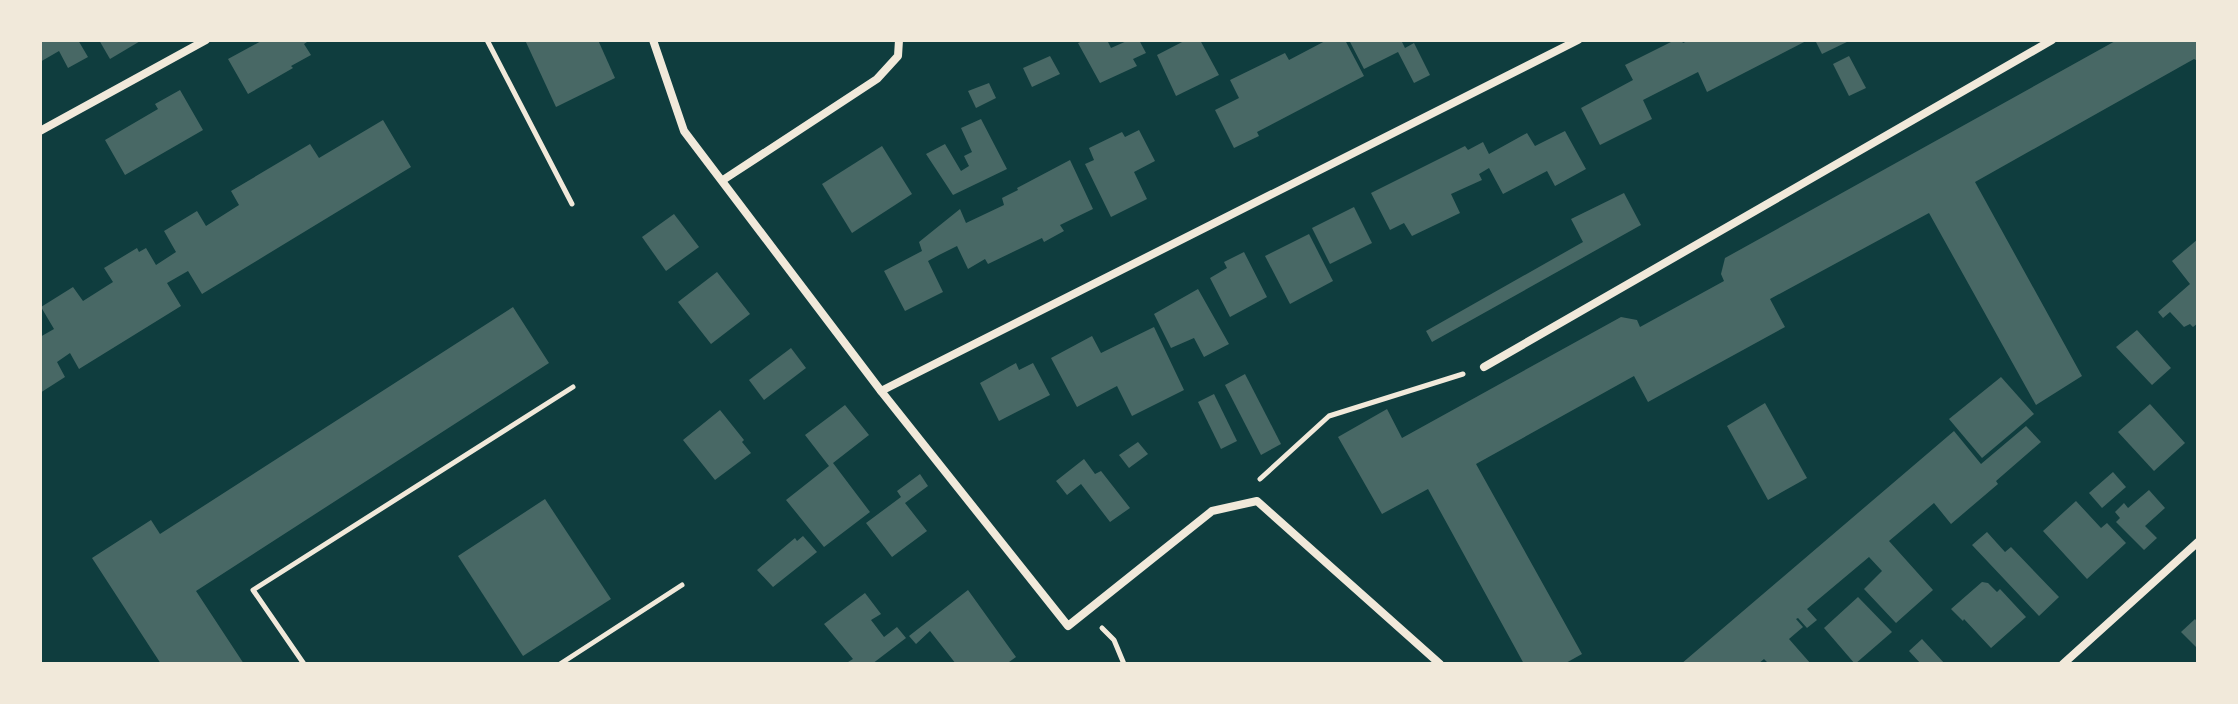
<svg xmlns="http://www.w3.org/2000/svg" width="2238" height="704" viewBox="0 0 2238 704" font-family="'Fira Sans',sans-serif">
	<rect width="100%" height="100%" fill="#0f3d3e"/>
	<g fill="#486865">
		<path d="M 46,40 L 78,40 L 88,57 L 68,68 L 59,51 L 40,62 L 40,43 Z"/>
		<path d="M 99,40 L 142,40 L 110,59 Z"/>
		<path d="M 263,40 L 310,40 L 304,44 L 311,55 L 291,66 L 293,68 L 248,94 L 228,59 Z"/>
		<path d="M 525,40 L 598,40 L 615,78 L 556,107 Z"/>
		<path d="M 1085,40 L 1107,40 L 1111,48 L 1129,40 L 1139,40 L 1146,53 L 1133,59 L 1137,66 L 1100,83 L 1078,43 Z"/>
		<path d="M 1186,40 L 1200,40 L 1219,75 L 1176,96 L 1157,55 Z"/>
		<path d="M 1327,40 L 1345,40 L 1364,76 L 1257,132 L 1259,136 L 1234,148 L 1215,110 L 1239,98 L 1230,80 L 1285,53 L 1289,60 Z"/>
		<path d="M 1349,40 L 1401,40 L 1405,48 L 1414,43 L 1430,75 L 1414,83 L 1398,52 L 1364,69 Z"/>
		<path d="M 1675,40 L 1681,40 L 1683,43 L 1690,40 L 1808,40 L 1707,92 L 1698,72 L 1643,100 L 1652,119 L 1600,145 L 1581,108 L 1633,80 L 1625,65 Z"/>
		<path d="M 1815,40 L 1851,40 L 1822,54 Z"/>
		<path d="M 2117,40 L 2198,40 L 2198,61 L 2194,59 L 1975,182 L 2082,376 L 2036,405 L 1929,213 L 1770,299 L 1785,327 L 1648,402 L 1634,376 L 1476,464 L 1582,654 L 1564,664 L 1524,664 L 1428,489 L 1382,514 L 1338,437 L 1387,409 L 1402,438 L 1621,317 L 1637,320 L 1640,327 L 1724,281 L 1721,274 L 1725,258 Z"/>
		<path d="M 1050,56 L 1060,74 L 1032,87 L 1023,68 Z"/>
		<path d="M 1849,56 L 1866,88 L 1849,96 L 1833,64 Z"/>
		<path d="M 989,83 L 996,98 L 976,108 L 968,91 Z"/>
		<path d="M 180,90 L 203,130 L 125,175 L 105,140 L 158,109 L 155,104 Z"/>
		<path d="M 981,119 L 1007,169 L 953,195 L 926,154 L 945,144 L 961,171 L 969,166 L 964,156 L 972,152 L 961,128 Z"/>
		<path d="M 383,120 L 411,167 L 202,294 L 188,271 L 167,283 L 181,306 L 79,369 L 70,353 L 57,362 L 65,377 L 40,393 L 40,337 L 54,329 L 41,307 L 73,287 L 83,301 L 113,282 L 104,268 L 137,248 L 139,252 L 146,248 L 156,265 L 176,252 L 164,231 L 197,211 L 206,226 L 239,205 L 231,191 L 310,144 L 319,158 Z"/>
		<path d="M 1139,130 L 1155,161 L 1134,172 L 1147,199 L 1111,217 L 1085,164 L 1094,160 L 1089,148 L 1122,132 L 1125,137 Z"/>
		<path d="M 1565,131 L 1586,169 L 1555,186 L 1547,171 L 1503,194 L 1489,168 L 1479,174 L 1482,180 L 1451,194 L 1460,213 L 1412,236 L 1404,223 L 1390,230 L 1371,193 L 1465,146 L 1468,150 L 1483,142 L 1489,154 L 1527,133 L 1535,146 Z"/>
		<path d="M 882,146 L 912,194 L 852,233 L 822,184 Z"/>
		<path d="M 1070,160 L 1093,209 L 1060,225 L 1064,231 L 1044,242 L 1042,238 L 988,264 L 985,259 L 968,269 L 957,246 L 939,255 L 928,261 L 943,292 L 905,311 L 884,271 L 922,251 L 919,242 L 960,209 L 966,223 L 1004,205 L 1002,198 L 1018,190 L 1017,188 Z"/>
		<path d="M 1624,193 L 1641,225 L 1432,342 L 1426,331 L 1583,242 L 1571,219 Z"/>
		<path d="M 1354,207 L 1372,243 L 1330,264 L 1312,228 Z"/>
		<path d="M 674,214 L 699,247 L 666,271 L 642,237 Z"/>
		<path d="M 1309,234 L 1333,281 L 1290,304 L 1265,256 Z"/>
		<path d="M 2198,239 L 2198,323 L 2193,327 L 2190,324 L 2184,327 L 2170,312 L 2163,318 L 2158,312 L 2190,284 L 2172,261 Z"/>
		<path d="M 1244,252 L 1267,297 L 1230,317 L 1210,278 L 1227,268 L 1224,262 Z"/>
		<path d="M 717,272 L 750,314 L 711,344 L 678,302 Z"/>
		<path d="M 1198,289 L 1229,344 L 1204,357 L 1194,338 L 1171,348 L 1154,314 Z"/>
		<path d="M 513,307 L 549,363 L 196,591 L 244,664 L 161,664 L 92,558 L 151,520 L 160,534 Z"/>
		<path d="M 1154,327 L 1184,390 L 1132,416 L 1117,386 L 1077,407 L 1051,358 L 1092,336 L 1101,353 Z"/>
		<path d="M 2137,330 L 2171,368 L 2152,385 L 2116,347 Z"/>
		<path d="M 791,348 L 806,368 L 764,400 L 749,380 Z"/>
		<path d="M 1016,363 L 1019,370 L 1033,363 L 1050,395 L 999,421 L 980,383 Z"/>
		<path d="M 1245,374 L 1281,444 L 1261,455 L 1225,385 Z"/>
		<path d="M 2001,377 L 2034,414 L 1982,458 L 1949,419 Z"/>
		<path d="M 1214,394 L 1237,441 L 1221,449 L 1198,402 Z"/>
		<path d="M 1765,403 L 1807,478 L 1768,500 L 1727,426 Z"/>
		<path d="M 2150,404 L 2185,443 L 2154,471 L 2118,432 Z"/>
		<path d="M 845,405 L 869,435 L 833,463 L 870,512 L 824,547 L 786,500 L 829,466 L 805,435 Z"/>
		<path d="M 720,410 L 744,440 L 742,442 L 751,453 L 715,480 L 683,440 Z"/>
		<path d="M 2026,426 L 2041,442 L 1996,481 L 1998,484 L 1951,524 L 1934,503 L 1889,541 L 1933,590 L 1896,623 L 1864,589 L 1882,571 L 1869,557 L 1807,609 L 1817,620 L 1807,628 L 1798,618 L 1796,619 L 1803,627 L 1789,639 L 1811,664 L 1769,664 L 1764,659 L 1758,664 L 1681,664 L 1954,431 L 1981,464 Z"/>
		<path d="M 1138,442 L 1148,454 L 1129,468 L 1119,455 Z"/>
		<path d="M 1084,459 L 1095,474 L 1101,471 L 1130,508 L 1110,522 L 1081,484 L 1067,495 L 1056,481 Z"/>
		<path d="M 2113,472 L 2126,487 L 2102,508 L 2089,493 Z"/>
		<path d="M 920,474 L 928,486 L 905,503 L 927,531 L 892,557 L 866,523 L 901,497 L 897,491 Z"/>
		<path d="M 2149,490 L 2165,508 L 2145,526 L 2157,538 L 2144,550 L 2116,522 L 2120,518 L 2115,512 L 2124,503 L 2128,508 Z"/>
		<path d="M 545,499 L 611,599 L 523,656 L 458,556 Z"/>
		<path d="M 2076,501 L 2101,528 L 2107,523 L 2126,543 L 2087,579 L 2043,531 Z"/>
		<path d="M 1987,532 L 2005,552 L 2011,547 L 2059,597 L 2039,616 L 1972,545 Z"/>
		<path d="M 803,536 L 817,552 L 773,587 L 757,570 L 795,538 L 797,541 Z"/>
		<path d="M 1982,582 L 1988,583 L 1997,592 L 2000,589 L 2026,617 L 1991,648 L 1964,619 L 1963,621 L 1951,609 Z"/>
		<path d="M 968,590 L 1016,657 L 1009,662 L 1010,664 L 956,664 L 930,631 L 916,644 L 909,636 Z"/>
		<path d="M 865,593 L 881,614 L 871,620 L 884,637 L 897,627 L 906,638 L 872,664 L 850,664 L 848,662 L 853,659 L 824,624 Z"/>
		<path d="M 1858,597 L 1892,632 L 1855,664 L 1824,628 Z"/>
		<path d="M 2195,619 L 2198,623 L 2198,649 L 2181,632 Z"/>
		<path d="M 1922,639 L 1945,664 L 1921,664 L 1909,651 Z"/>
	</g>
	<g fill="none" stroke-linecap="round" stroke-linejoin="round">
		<g stroke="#f1e9da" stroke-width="5">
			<path d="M 487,40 L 572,204"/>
			<path d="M 1260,479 L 1329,416 L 1463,374"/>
			<path d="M 1102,628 L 1114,640 L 1124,664"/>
			<path d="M 304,664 L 253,590 L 573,387"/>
			<path d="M 560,664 L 682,585"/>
		</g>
		<g stroke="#f1e9da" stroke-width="8">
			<path d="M 653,40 L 684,131 L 881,391 L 1068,626 L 1212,511 L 1257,501 L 1440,664"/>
			<path d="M 40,131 L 206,40"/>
			<path d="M 723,180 L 877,79 L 898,56 L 899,40"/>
			<path d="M 1484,367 L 2052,40"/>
			<path d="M 881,391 L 1578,40"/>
			<path d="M 2063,664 L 2198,542"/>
		</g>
	</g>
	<rect width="2238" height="704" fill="none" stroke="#f1e9da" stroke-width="84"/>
</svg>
